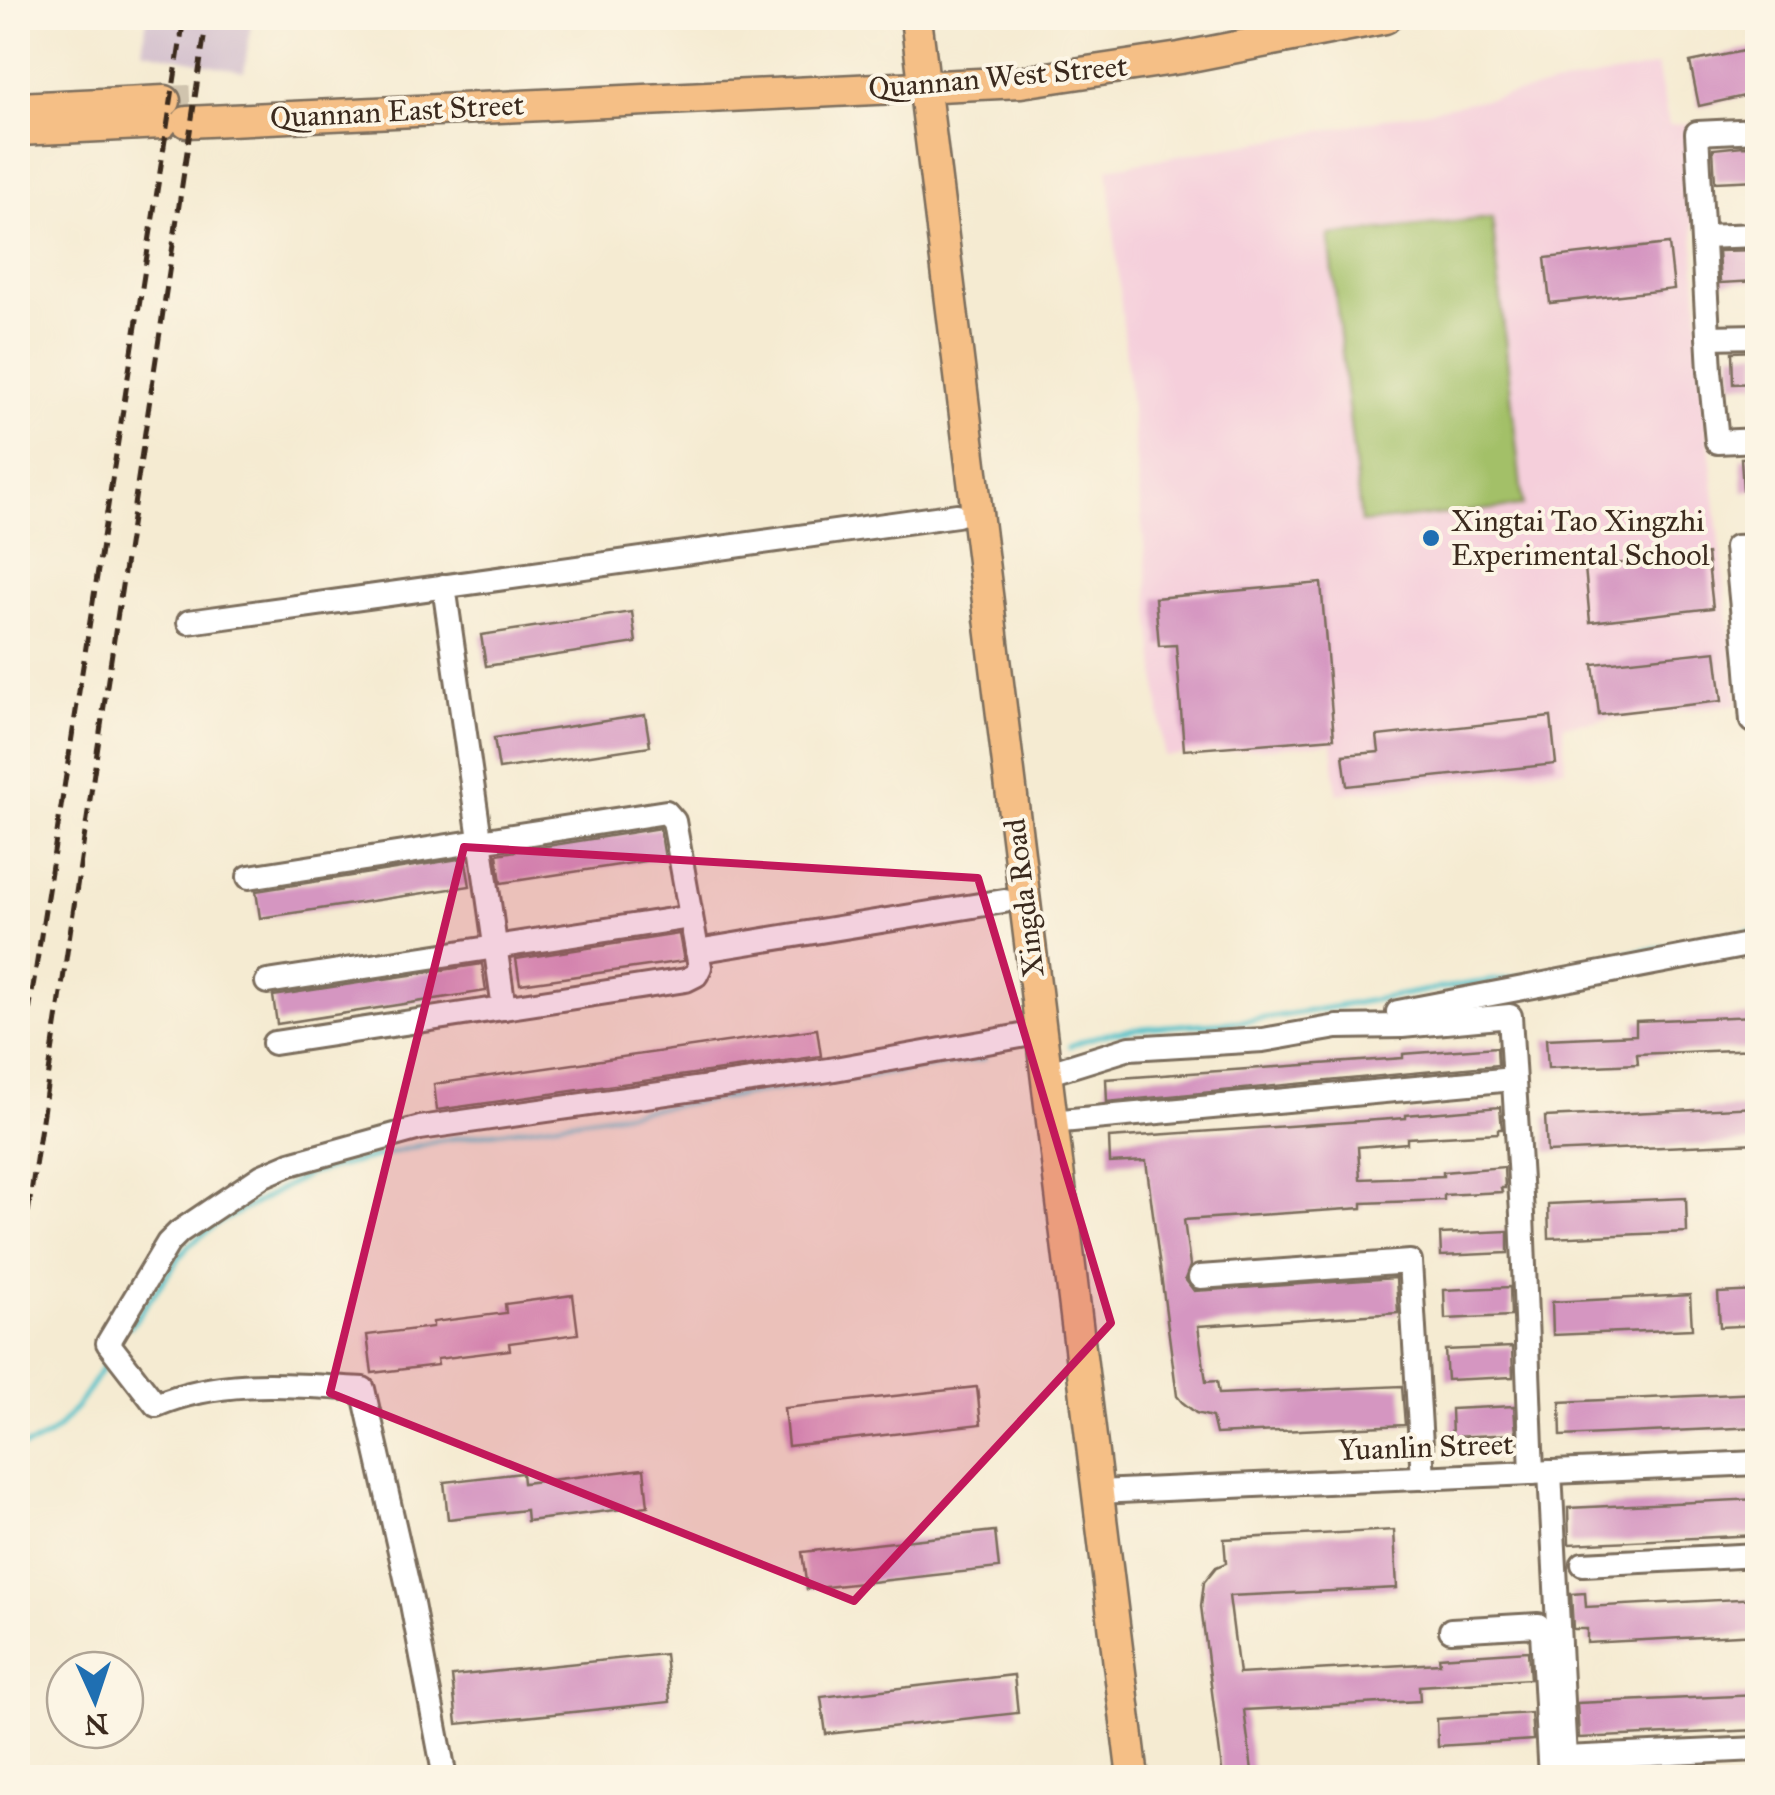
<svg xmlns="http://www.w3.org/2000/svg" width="1775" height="1795" viewBox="0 0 1775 1795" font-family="'IM FELL Great Primer',serif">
	<rect width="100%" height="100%" fill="#fcf5e5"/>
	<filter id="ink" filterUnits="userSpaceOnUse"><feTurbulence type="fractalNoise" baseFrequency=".01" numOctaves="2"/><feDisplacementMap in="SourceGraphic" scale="20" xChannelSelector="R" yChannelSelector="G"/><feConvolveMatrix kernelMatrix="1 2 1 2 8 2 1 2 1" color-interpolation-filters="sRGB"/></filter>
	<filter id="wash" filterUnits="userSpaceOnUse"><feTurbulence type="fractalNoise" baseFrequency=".0048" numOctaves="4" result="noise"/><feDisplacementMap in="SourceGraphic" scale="40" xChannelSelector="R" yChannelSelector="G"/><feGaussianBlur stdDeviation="2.25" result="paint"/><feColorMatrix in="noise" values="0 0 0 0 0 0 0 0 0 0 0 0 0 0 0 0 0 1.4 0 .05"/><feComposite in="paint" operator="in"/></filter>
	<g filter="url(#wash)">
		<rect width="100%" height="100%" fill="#f5ebd2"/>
		<path fill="#f5cfdb" d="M 1657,66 L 1669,125 L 1689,124 L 1701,372 L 1738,704 L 1563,725 L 1565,768 L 1337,794 L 1332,743 L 1164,756 L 1108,168 L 1295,136 Z"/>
		<path fill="#d1bdcc" d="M 147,18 L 252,18 L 244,72 L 142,50 Z"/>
		<path fill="#a3c067" stroke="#6f7542" stroke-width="2.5" d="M 1492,218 L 1523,506 L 1361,523 L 1329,236 Z"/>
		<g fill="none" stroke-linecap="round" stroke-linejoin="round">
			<g stroke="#54c2ca" stroke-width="5">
				<path d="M 1574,967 L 1606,958 L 1758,931"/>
				<path d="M 1070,1046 C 1126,1021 1190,1028 1251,1020 C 1342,1008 1432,986 1524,977"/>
				<path d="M 130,1327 L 188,1246 L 217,1224 L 309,1174 L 437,1141 L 984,1059"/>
				<path d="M 18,1447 C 62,1443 87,1389 110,1357"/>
			</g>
		</g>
		<g id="blocks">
			<g fill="#d596c1">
				<path d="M 1758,48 L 1758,93 L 1699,106 L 1690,62 Z"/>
				<path d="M 1743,146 L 1758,147 L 1758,180 L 1715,182 L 1713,149 Z"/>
				<path d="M 1669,244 L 1674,289 L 1550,303 L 1545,258 Z"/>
				<path d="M 1758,250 L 1758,281 L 1720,283 L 1718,251 Z"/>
				<path d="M 1758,351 L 1758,383 L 1733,384 L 1732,352 Z"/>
				<path d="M 1758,457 L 1758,490 L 1743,491 L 1741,458 Z"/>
				<path d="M 1707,554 L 1713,608 L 1590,622 L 1585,567 Z"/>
				<path d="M 1321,583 L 1334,738 L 1184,750 L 1176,645 L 1159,646 L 1155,598 Z"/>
				<path d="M 632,612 L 636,643 L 486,666 L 481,635 Z"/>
				<path d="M 1716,651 L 1722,701 L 1599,715 L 1593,664 Z"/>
				<path d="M 645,715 L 650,746 L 499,769 L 494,738 Z"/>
				<path d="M 1551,717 L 1556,764 L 1347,786 L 1343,755 L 1379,752 L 1377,736 Z"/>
				<path d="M 660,828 L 665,858 L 501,883 L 497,854 Z"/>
				<path d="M 465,858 L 470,886 L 260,918 L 256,891 Z"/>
				<path d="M 679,934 L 684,961 L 520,984 L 516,959 Z"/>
				<path d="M 482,964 L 486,991 L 277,1024 L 273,996 Z"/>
				<path d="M 1755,1016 L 1757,1049 L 1637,1054 L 1638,1064 L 1548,1068 L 1546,1039 L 1636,1035 L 1636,1021 Z"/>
				<path d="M 817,1029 L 821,1056 L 437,1110 L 434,1084 Z"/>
				<path d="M 1497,1047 L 1498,1065 L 1107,1102 L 1106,1079 L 1403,1058 L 1403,1054 Z"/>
				<path d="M 1500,1107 L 1502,1129 L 1498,1129 L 1498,1133 L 1407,1138 L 1407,1143 L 1358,1147 L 1360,1179 L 1443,1176 L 1443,1172 L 1504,1167 L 1505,1188 L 1501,1188 L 1502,1192 L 1444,1195 L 1444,1200 L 1362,1203 L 1362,1208 L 1184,1220 L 1190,1266 L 1185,1279 L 1194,1291 L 1396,1278 L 1398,1313 L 1198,1326 L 1206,1382 L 1217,1381 L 1219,1394 L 1402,1386 L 1405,1425 L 1216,1434 L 1212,1417 L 1196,1413 L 1182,1402 L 1177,1396 L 1146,1161 L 1110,1163 L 1109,1138 L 1406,1118 L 1406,1115 Z"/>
				<path d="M 1758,1107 L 1758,1143 L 1547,1152 L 1545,1117 Z"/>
				<path d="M 1686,1198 L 1687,1232 L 1549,1238 L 1548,1204 Z"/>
				<path d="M 1508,1231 L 1508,1253 L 1441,1256 L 1440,1234 Z"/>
				<path d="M 1510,1287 L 1511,1316 L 1445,1319 L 1444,1290 Z"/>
				<path d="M 1758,1291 L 1758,1325 L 1720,1327 L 1718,1293 Z"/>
				<path d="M 573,1295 L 578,1334 L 509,1343 L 510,1350 L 437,1359 L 438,1365 L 372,1373 L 367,1335 L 433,1327 L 433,1322 L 506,1313 L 505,1304 Z"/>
				<path d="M 1690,1295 L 1692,1329 L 1553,1335 L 1552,1302 Z"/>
				<path d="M 1512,1347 L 1513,1377 L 1447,1380 L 1445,1350 Z"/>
				<path d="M 977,1387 L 981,1424 L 788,1446 L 784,1408 Z"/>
				<path d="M 1758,1393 L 1758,1427 L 1561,1436 L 1560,1402 Z"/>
				<path d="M 1514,1406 L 1516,1434 L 1452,1437 L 1451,1409 Z"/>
				<path d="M 644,1469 L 648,1506 L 527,1521 L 526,1510 L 448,1519 L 444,1482 L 522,1473 L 523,1483 Z"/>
				<path d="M 1758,1499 L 1758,1535 L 1569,1544 L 1568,1508 Z"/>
				<path d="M 1394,1530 L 1397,1588 L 1229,1596 L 1239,1674 L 1440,1663 L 1439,1657 L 1528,1651 L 1530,1679 L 1419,1686 L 1420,1701 L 1244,1710 L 1253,1778 L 1223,1778 L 1201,1606 L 1204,1582 L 1216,1567 L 1226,1563 L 1224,1539 Z"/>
				<path d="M 995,1531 L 999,1568 L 807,1589 L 802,1552 Z"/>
				<path d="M 1585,1593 L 1586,1607 L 1758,1598 L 1758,1634 L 1587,1643 L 1587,1629 L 1573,1629 L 1571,1594 Z"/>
				<path d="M 665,1654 L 670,1702 L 457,1724 L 452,1676 Z"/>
				<path d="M 1014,1675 L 1018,1713 L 826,1734 L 821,1697 Z"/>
				<path d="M 1758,1695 L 1758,1730 L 1579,1738 L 1577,1703 Z"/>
				<path d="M 1531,1713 L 1533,1740 L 1438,1746 L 1437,1719 Z"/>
			</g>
		</g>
	</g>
	<g filter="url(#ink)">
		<use href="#blocks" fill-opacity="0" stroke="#7c6e5d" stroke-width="2.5"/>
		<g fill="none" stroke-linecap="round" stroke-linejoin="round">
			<path stroke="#d0c4ae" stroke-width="30" stroke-dasharray="30 15" stroke-linecap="butt" d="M 165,101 L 190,100"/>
			<g stroke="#7c6e5d" stroke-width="28">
				<g id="minor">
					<path d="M 1758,130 L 1697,133 L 1710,371 L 1717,442 L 1758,440"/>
					<path d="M 1703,237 L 1758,235"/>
					<path d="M 1708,337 L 1758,336"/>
					<path d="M 1758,546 L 1736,547 L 1747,659 L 1758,658"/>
					<path d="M 444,586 L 504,1008"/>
					<path d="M 189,622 L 957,515"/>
					<path d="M 1747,659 L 1752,721 L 1758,721"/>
					<path d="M 249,877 L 666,812 L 674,821 L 700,967 L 696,975 L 686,980 L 274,1043"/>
					<path d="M 697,951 L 1004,901"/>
					<path d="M 267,982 L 691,917"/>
					<path d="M 1398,1012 L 1758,943"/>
					<path d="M 1046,1074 L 1130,1048 L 1263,1040 L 1337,1027 L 1402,1026 L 1510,1016 L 1522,1214 L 1532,1473"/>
					<path d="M 1051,1122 L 1513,1079"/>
					<path d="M 1200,1277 L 1410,1262 L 1423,1478"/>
					<path d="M 1550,1472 L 1566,1778"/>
					<path d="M 1097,1492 L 1758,1463"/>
					<path d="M 1583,1564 L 1758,1555"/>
					<path d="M 1451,1630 L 1538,1625 L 1542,1632 L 1550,1778"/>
					<path d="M 1565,1758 L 1758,1749"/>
					<path d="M 445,1778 L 412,1604 L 363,1389 C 293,1385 222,1377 156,1405 L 108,1343 L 168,1243 L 179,1232 L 262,1176 L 290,1164 L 420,1128 L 829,1070 L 1021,1036"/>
				</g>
			</g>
			<g stroke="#7c6e5d" stroke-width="35">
				<g id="major">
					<path d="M 916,18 L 1133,1778"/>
					<path d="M 18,108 L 165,101"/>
					<path d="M 187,122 L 1021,82 L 1180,58 L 1385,18"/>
					<path d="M 18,130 L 162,123"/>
				</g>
			</g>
			<use href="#minor" stroke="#fff" stroke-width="22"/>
			<use href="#major" stroke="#f5bf86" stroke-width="30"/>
			<g stroke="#3b2a1e" stroke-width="5" stroke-dasharray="15 8" stroke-linecap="butt">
				<path d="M 18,1083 L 184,18"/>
				<path d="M 18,1280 L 207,18"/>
			</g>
		</g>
	</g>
	<path fill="#c2185b" fill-opacity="0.2" stroke="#c2185b" stroke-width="8" stroke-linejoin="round" d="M 464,847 L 978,878 L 1111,1323 L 854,1601 L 330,1393 Z"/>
	<circle fill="#1f6fb2" stroke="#fcf5e5" stroke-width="4" cx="1431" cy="538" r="10"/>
	<g text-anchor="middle" stroke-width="8" stroke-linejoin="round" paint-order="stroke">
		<g font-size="30" fill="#3b2a1e" stroke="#fcf5e5">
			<text transform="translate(998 77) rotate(-5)" y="10">Quannan West Street</text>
			<text transform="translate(397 111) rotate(-3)" y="10">Quannan East Street</text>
			<text transform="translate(1024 898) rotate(-97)" y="10">Xingda Road</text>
			<text transform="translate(1426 1447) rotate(-2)" y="10">Yuanlin Street</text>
		</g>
		<g font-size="30" fill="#3b2a1e" stroke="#fcf5e5" text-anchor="start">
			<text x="1451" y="531">Xingtai Tao Xingzhi<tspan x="1451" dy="34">Experimental School</tspan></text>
		</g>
	</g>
	<rect width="1775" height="1795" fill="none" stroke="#fcf5e5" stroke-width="60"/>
	<g transform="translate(95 1700) rotate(177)"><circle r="48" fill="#fcf5e5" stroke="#afa495" stroke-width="2.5"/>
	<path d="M0-8L18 38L0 25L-18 38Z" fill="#1f6fb2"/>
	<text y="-15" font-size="28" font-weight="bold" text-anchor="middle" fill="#3b2a1e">N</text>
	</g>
</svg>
